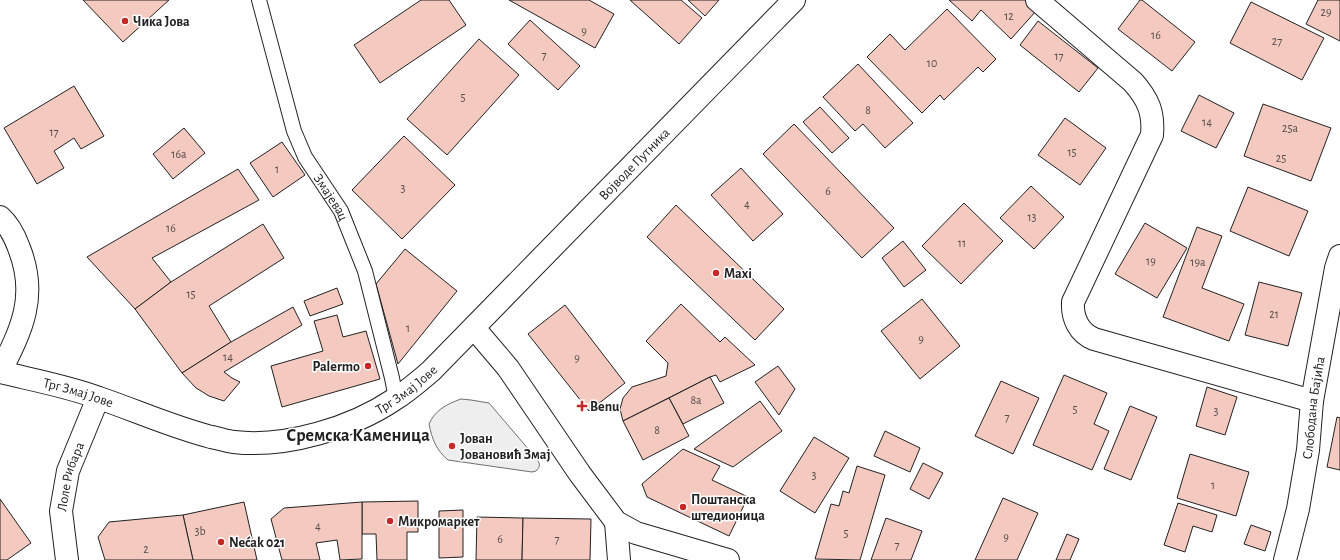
<svg xmlns="http://www.w3.org/2000/svg" width="1340" height="560" viewBox="0 0 1340 560" font-family="'Alegreya Sans',sans-serif">
	<rect width="100%" height="100%" fill="#fff"/>
	<path fill="#eee" stroke="#6f6f6f" d="M 461,399 L 471,400 L 489,403 L 536,458 C 540,463 541,466 536,471 L 532,472 L 448,460 C 436,450 432,439 429,424 C 435,410 447,404 461,399 Z"/>
	<g fill="#f3c9c0" stroke="#222">
		<path d="M 83,0 L 169,0 L 123,42 Z"/>
		<path d="M 421,0 L 449,0 L 466,25 L 380,83 L 354,45 Z"/>
		<path d="M 509,0 L 589,0 L 614,14 L 595,48 Z"/>
		<path d="M 630,0 L 681,0 L 702,18 L 679,44 Z"/>
		<path d="M 688,0 L 719,0 L 705,16 Z"/>
		<path d="M 949,0 L 1025,0 L 1036,11 L 1011,39 L 981,10 L 972,21 Z"/>
		<path d="M 1140,0 L 1142,0 L 1195,42 L 1172,71 L 1118,29 Z"/>
		<path d="M 1318,0 L 1340,0 L 1340,41 L 1306,24 Z"/>
		<path d="M 1251,2 L 1324,38 L 1302,80 L 1230,43 Z"/>
		<path d="M 947,9 L 996,59 L 983,72 L 978,67 L 944,100 L 940,95 L 922,113 L 867,57 L 890,34 L 905,50 Z"/>
		<path d="M 530,20 L 580,66 L 558,90 L 508,44 Z"/>
		<path d="M 1038,21 L 1098,68 L 1079,92 L 1020,45 Z"/>
		<path d="M 479,39 L 519,75 L 447,155 L 407,119 Z"/>
		<path d="M 858,64 L 913,123 L 885,148 L 863,124 L 855,131 L 823,97 Z"/>
		<path d="M 74,86 L 104,136 L 81,149 L 74,138 L 54,151 L 64,168 L 37,184 L 4,128 Z"/>
		<path d="M 1199,95 L 1234,113 L 1216,148 L 1181,131 Z"/>
		<path d="M 1263,104 L 1331,128 L 1311,181 L 1244,156 Z"/>
		<path d="M 820,107 L 849,138 L 832,153 L 803,122 Z"/>
		<path d="M 1065,118 L 1106,148 L 1080,185 L 1038,155 Z"/>
		<path d="M 794,124 L 894,228 L 862,258 L 763,154 Z"/>
		<path d="M 184,128 L 205,153 L 173,179 L 153,154 Z"/>
		<path d="M 404,136 L 455,185 L 402,239 L 352,190 Z"/>
		<path d="M 282,142 L 305,175 L 273,197 L 250,163 Z"/>
		<path d="M 741,168 L 783,214 L 753,241 L 711,195 Z"/>
		<path d="M 238,169 L 259,200 L 152,258 L 171,282 L 135,309 L 87,257 Z"/>
		<path d="M 1031,186 L 1064,217 L 1034,249 L 1000,218 Z"/>
		<path d="M 1248,187 L 1308,211 L 1289,256 L 1230,231 Z"/>
		<path d="M 964,203 L 1003,241 L 961,284 L 922,246 Z"/>
		<path d="M 676,205 L 784,309 L 755,340 L 647,237 Z"/>
		<path d="M 1145,223 L 1187,248 L 1157,298 L 1115,274 Z"/>
		<path d="M 263,224 L 284,258 L 209,306 L 231,342 L 182,373 L 135,309 L 171,282 Z"/>
		<path d="M 1197,227 L 1222,236 L 1202,288 L 1244,304 L 1229,341 L 1163,317 Z"/>
		<path d="M 903,241 L 926,270 L 904,287 L 882,258 Z"/>
		<path d="M 405,249 L 457,291 L 398,364 L 376,284 Z"/>
		<path d="M 1259,282 L 1302,293 L 1288,346 L 1245,335 Z"/>
		<path d="M 337,288 L 343,304 L 310,316 L 304,301 Z"/>
		<path d="M 922,299 L 960,346 L 920,379 L 881,331 Z"/>
		<path d="M 681,304 L 720,342 L 725,337 L 755,365 L 720,382 L 716,375 L 710,377 L 623,421 L 620,409 L 623,398 L 632,387 L 666,376 L 668,363 L 646,341 Z"/>
		<path d="M 565,305 L 625,383 L 589,411 L 528,334 Z"/>
		<path d="M 293,307 L 302,325 L 224,372 L 232,378 L 240,382 L 224,401 L 209,396 L 201,391 L 196,388 L 182,373 L 231,342 Z"/>
		<path d="M 337,315 L 343,337 L 366,331 L 380,379 L 282,407 L 271,366 L 323,351 L 314,321 Z"/>
		<path d="M 778,366 L 795,389 L 779,415 L 755,382 Z"/>
		<path d="M 1064,375 L 1107,393 L 1094,424 L 1109,431 L 1092,470 L 1033,445 Z"/>
		<path d="M 710,377 L 724,403 L 683,424 L 669,398 Z"/>
		<path d="M 1001,381 L 1039,398 L 1013,454 L 975,436 Z"/>
		<path d="M 1207,387 L 1237,397 L 1225,435 L 1196,426 Z"/>
		<path d="M 669,398 L 689,436 L 643,460 L 623,421 Z"/>
		<path d="M 760,401 L 782,431 L 733,467 L 694,449 Z"/>
		<path d="M 1130,406 L 1157,417 L 1131,480 L 1104,469 Z"/>
		<path d="M 1337,417 L 1340,418 L 1340,470 L 1327,467 Z"/>
		<path d="M 885,431 L 920,448 L 910,472 L 874,456 Z"/>
		<path d="M 814,437 L 849,458 L 815,513 L 780,491 Z"/>
		<path d="M 683,449 L 720,466 L 712,480 L 748,497 L 729,536 L 647,497 L 642,484 Z"/>
		<path d="M 1190,454 L 1249,472 L 1236,516 L 1177,498 Z"/>
		<path d="M 923,463 L 943,473 L 929,499 L 910,489 Z"/>
		<path d="M 857,466 L 885,475 L 860,560 L 815,559 L 831,504 L 839,506 L 843,491 L 849,493 Z"/>
		<path d="M 1003,498 L 1038,513 L 1017,560 L 975,560 Z"/>
		<path d="M 0,499 L 31,543 L 7,560 L 0,560 Z"/>
		<path d="M 418,501 L 418,532 L 407,532 L 407,560 L 377,560 L 376,534 L 362,534 L 362,502 Z"/>
		<path d="M 244,502 L 257,560 L 193,560 L 183,515 Z"/>
		<path d="M 362,502 L 362,559 L 340,560 L 337,540 L 316,543 L 320,560 L 282,560 L 271,519 L 284,508 Z"/>
		<path d="M 1178,503 L 1217,515 L 1212,532 L 1193,526 L 1185,552 L 1164,545 Z"/>
		<path d="M 463,510 L 463,557 L 439,558 L 439,511 Z"/>
		<path d="M 183,515 L 193,560 L 105,560 L 98,537 L 109,522 Z"/>
		<path d="M 477,517 L 523,518 L 522,560 L 476,560 Z"/>
		<path d="M 523,518 L 591,519 L 590,560 L 522,560 Z"/>
		<path d="M 886,518 L 922,531 L 911,560 L 871,560 Z"/>
		<path d="M 1251,525 L 1271,532 L 1265,551 L 1244,544 Z"/>
		<path d="M 1067,534 L 1079,539 L 1070,560 L 1056,560 Z"/>
	</g>
	<g fill="none" stroke-linecap="round" stroke-linejoin="round">
		<g stroke="#222" stroke-width="16">
			<g id="lane">
				<path id="s1" d="M 259,0 L 294,131 L 305,157 L 341,211 L 365,271 L 392,378 L 396,399"/>
			</g>
		</g>
		<g stroke="#222" stroke-width="24">
			<g id="street">
				<path d="M 1037,0 L 1133,82 C 1148,99 1154,112 1152,135 L 1073,302 C 1072,318 1079,333 1094,339 L 1312,401"/>
				<path d="M 0,217 C 9,225 15,237 19,248 C 38,296 22,329 0,372"/>
				<path d="M 616,522 L 619,560"/>
				<path id="s2" d="M 1285,560 L 1298,509 L 1308,450 L 1312,401 L 1336,268 L 1340,256"/>
			</g>
		</g>
		<g stroke="#222" stroke-width="24">
			<g id="secondary">
				<path d="M 474,328 L 508,368 L 580,474 L 616,522 L 636,533 L 728,560"/>
				<path id="s3" d="M 0,372 C 33,380 67,386 99,398 C 137,411 172,427 211,437 C 218,438 226,441 234,442 C 286,448 352,428 395,399 C 408,391 419,381 431,371 L 794,0"/>
				<path id="s4" d="M 67,560 L 61,511 L 68,471 L 98,398"/>
			</g>
		</g>
		<use href="#lane" stroke="#fff" stroke-width="14"/>
		<use href="#street" stroke="#fff" stroke-width="22"/>
		<use href="#secondary" stroke="#fff" stroke-width="22"/>
	</g>
	<g fill="#c62828" stroke="#fff" stroke-width="1.5">
		<circle cx="125" cy="21" r="4"/>
		<circle cx="716" cy="273" r="4"/>
		<circle cx="368" cy="366" r="4"/>
		<path d="M580 400h4v4h4v4h-4v4h-4v-4h-4v-4h4z"/>
		<circle cx="452" cy="446" r="4"/>
		<circle cx="683" cy="507" r="4"/>
		<circle cx="390" cy="521" r="4"/>
		<circle cx="221" cy="542" r="4"/>
	</g>
	<g text-anchor="middle" stroke-width="3" stroke-linejoin="round" paint-order="stroke">
		<g font-size="12" fill="#564c4a">
			<text x="1326" y="16">29</text>
			<text x="1009" y="20">12</text>
			<text x="584" y="35">9</text>
			<text x="1156" y="39">16</text>
			<text x="1277" y="45">27</text>
			<text x="544" y="59">7</text>
			<text x="1059" y="60">17</text>
			<text x="932" y="67">10</text>
			<text x="463" y="101">5</text>
			<text x="868" y="114">8</text>
			<text x="1207" y="126">14</text>
			<text x="1290" y="132">25a</text>
			<text x="54" y="136">17</text>
			<text x="1072" y="156">15</text>
			<text x="179" y="158">16a</text>
			<text x="1281" y="162">25</text>
			<text x="277" y="173">1</text>
			<text x="403" y="192">3</text>
			<text x="828" y="195">6</text>
			<text x="747" y="208">4</text>
			<text x="1032" y="221">13</text>
			<text x="171" y="232">16</text>
			<text x="962" y="247">11</text>
			<text x="1151" y="265">19</text>
			<text x="1198" y="266">19a</text>
			<text x="191" y="298">15</text>
			<text x="1274" y="318">21</text>
			<text x="408" y="332">1</text>
			<text x="921" y="343">9</text>
			<text x="228" y="361">14</text>
			<text x="577" y="362">9</text>
			<text x="696" y="404">8a</text>
			<text x="1075" y="413">5</text>
			<text x="1216" y="415">3</text>
			<text x="1007" y="421">7</text>
			<text x="657" y="434">8</text>
			<text x="814" y="479">3</text>
			<text x="1213" y="489">1</text>
			<text x="318" y="530">4</text>
			<text x="200" y="535">3b</text>
			<text x="846" y="537">5</text>
			<text x="1006" y="541">9</text>
			<text x="500" y="543">6</text>
			<text x="557" y="543">7</text>
			<text x="897" y="549">7</text>
			<text x="146" y="553">2</text>
		</g>
		<g font-size="14" font-weight="bold" fill="#222" stroke="#fff" text-anchor="start">
			<text x="133" y="26">Чика Јова</text>
			<text x="724" y="278">Maxi</text>
			<text x="360" y="371" text-anchor="end">Palermo</text>
			<text x="590" y="411">Benu</text>
			<text x="460" y="443">Јован<tspan x="460" dy="16">Јовановић Змај</tspan></text>
			<text x="691" y="504">Поштанска<tspan x="691" dy="16">штедионица</tspan></text>
			<text x="398" y="526">Микромаркет</text>
			<text x="229" y="547">Nećak 021</text>
		</g>
		<g font-size="14" fill="#222" stroke="#fff">
			<text dy="5" stroke="none"><textPath href="#s3" startOffset="750">Војводе Путника</textPath></text>
			<text dy="5" stroke="none"><textPath href="#s1" startOffset="212">Змајевац</textPath></text>
			<text dy="5" stroke="none"><textPath href="#s3" startOffset="429">Трг Змај Јове</textPath></text>
			<text dy="5" stroke="none"><textPath href="#s3" startOffset="81">Трг Змај Јове</textPath></text>
			<text dy="5" stroke="none"><textPath href="#s2" startOffset="155">Слободана Бајића</textPath></text>
			<text dy="5" stroke="none"><textPath href="#s4" startOffset="85">Лоле Рибара</textPath></text>
		</g>
		<g font-size="18" font-weight="bold" fill="#222" stroke="#fff">
			<text x="358" y="441">Сремска Каменица</text>
		</g>
	</g>
</svg>
